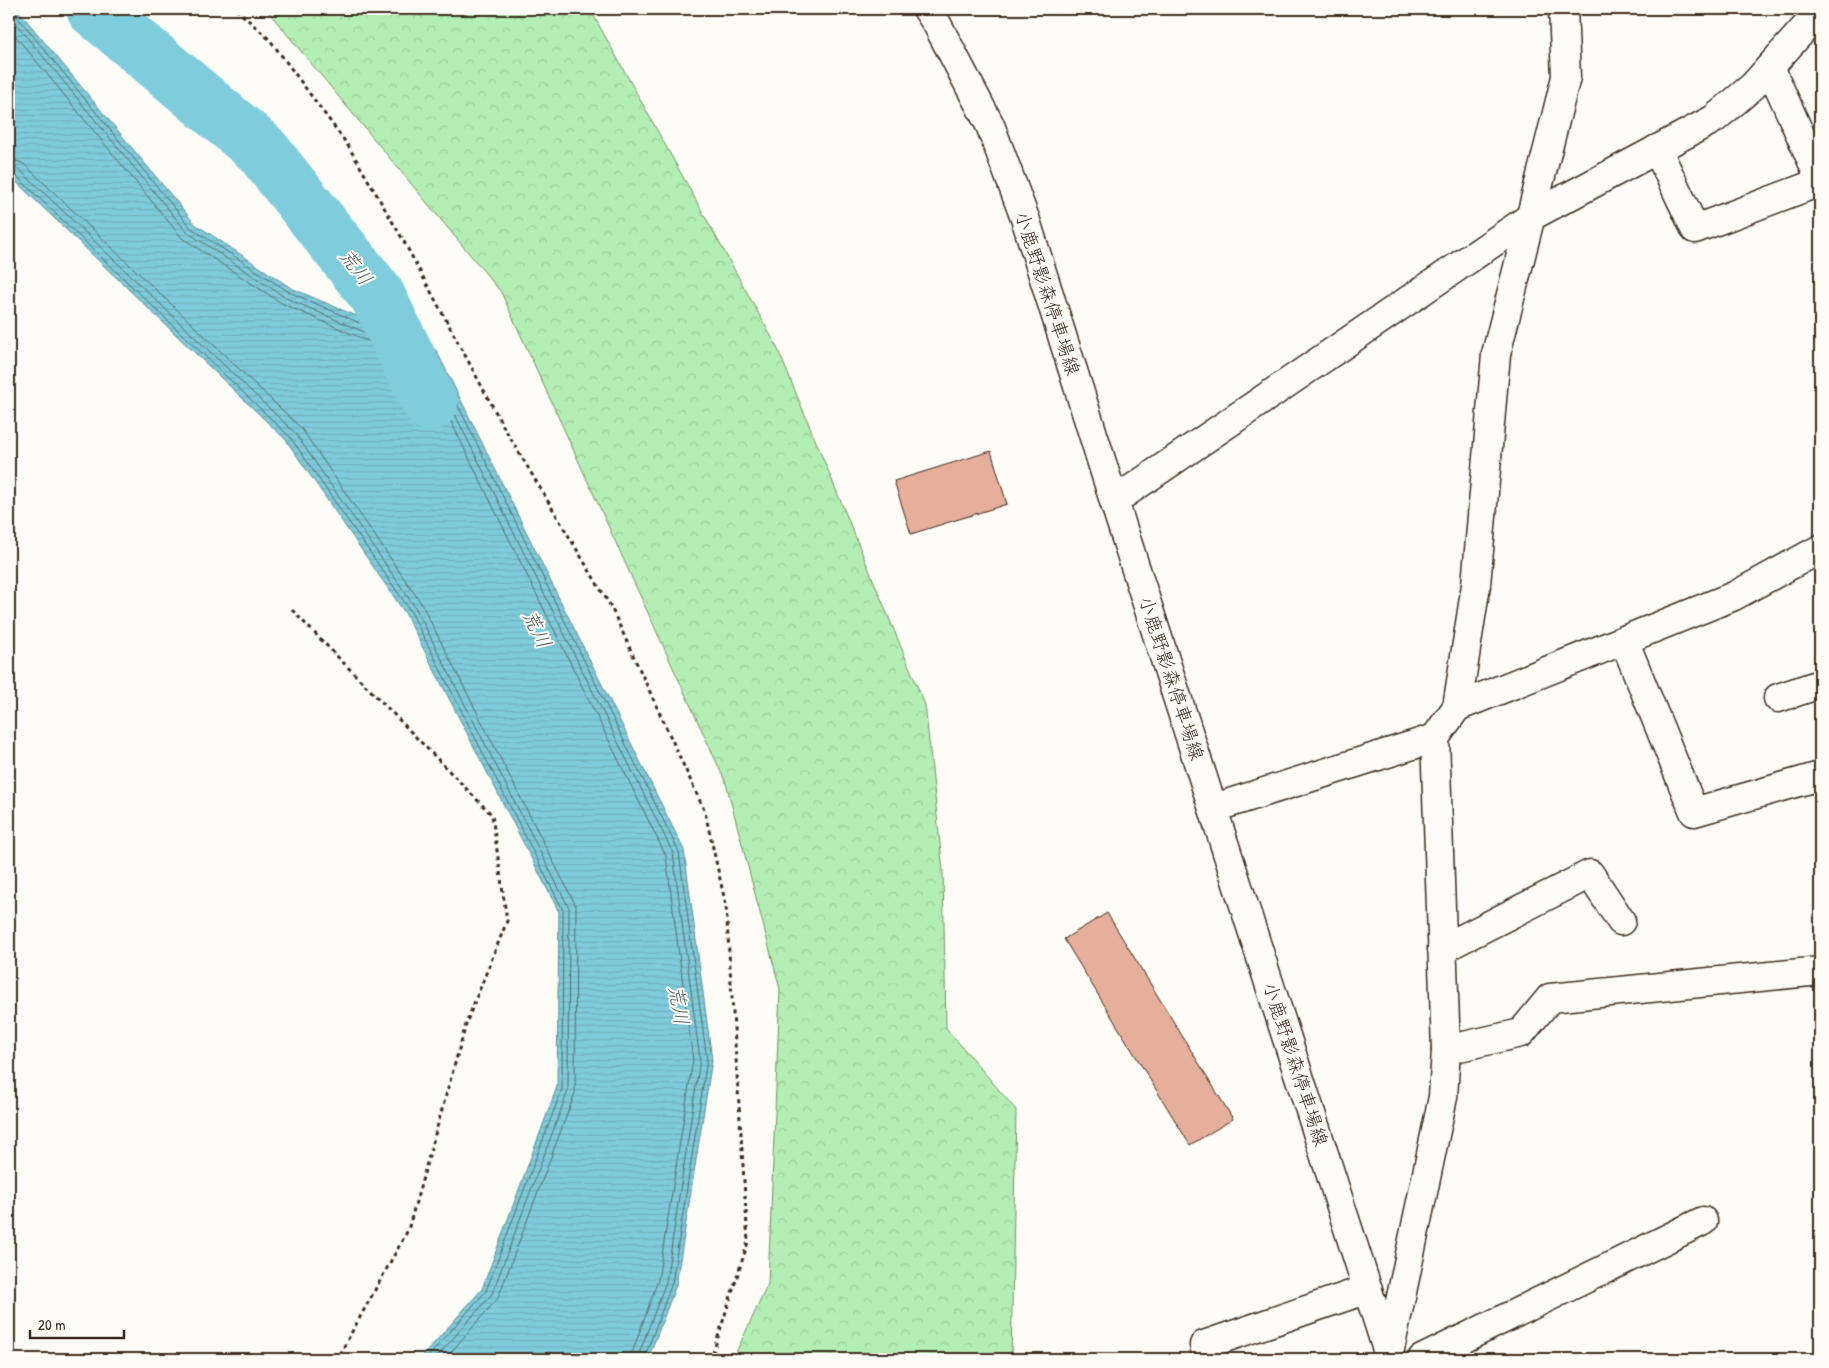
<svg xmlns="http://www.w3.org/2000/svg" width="1829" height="1368" viewBox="0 0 1829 1368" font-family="'Patrick Hand','Klee One',sans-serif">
	<defs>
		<pattern id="forest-crowns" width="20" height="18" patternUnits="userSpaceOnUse" patternTransform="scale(1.25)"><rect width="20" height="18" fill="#b3efb4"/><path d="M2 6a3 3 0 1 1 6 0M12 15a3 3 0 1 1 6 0" fill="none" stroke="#9bcd9a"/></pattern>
		<pattern id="water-rules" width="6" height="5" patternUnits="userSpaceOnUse" patternTransform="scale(1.25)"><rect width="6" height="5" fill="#7fccdd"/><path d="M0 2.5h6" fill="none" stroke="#6fafbd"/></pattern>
	</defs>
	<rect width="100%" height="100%" fill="#fdfcf7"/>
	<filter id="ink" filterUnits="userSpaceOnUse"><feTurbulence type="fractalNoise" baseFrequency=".02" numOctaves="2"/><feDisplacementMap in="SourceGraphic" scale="10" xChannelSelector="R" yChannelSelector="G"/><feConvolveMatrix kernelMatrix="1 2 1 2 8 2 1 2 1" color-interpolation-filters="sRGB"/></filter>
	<g filter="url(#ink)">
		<path fill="url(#forest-crowns)" stroke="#778c69" d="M 266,9 L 590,9 L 776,345 L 925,705 L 943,871 L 946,1028 L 1016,1110 L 1011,1359 L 733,1359 L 768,1284 L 780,989 L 726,783 L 501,292 Z"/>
		<path fill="url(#water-rules)" stroke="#648b91" d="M 9,9 L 17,9 L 195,224 L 291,288 L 436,350 L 684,850 L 712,1060 L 676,1285 L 648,1359 L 420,1359 L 482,1289 L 557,1087 L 559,912 L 405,613 L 286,440 L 9,175 Z"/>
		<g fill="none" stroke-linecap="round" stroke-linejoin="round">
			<g stroke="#566b6a" stroke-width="1">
				<path d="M 14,9 L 15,14 L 191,228 L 289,292 L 433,355 L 679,852 L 707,1060 L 672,1283 L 644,1359"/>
				<path d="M 9,15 L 187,232 L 286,298 L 428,360 L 673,853 L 700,1060 L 666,1282 L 637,1359"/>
				<path d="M 9,28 L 182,238 L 283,304 L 423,365 L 666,856 L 693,1060 L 658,1280 L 630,1359"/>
				<path d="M 9,158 L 24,164 L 301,428 L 421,603 L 576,906 L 575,1093 L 498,1298 L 445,1359"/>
				<path d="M 9,166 L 19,169 L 295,433 L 415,607 L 569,908 L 568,1091 L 492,1294 L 435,1359"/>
				<path d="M 9,172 L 14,174 L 290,437 L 410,610 L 563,910 L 562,1089 L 486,1291 L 426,1359"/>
			</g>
			<path stroke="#7fccdd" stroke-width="56" d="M 94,9 L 261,149 L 377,295 L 430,403"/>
		</g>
		<g fill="#e6af9c" stroke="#3b2a1e">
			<path d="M 991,451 L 1007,504 L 911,534 L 894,481 Z"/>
			<path d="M 1107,913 L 1233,1119 L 1190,1145 L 1064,939 Z"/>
		</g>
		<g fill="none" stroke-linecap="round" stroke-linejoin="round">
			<g stroke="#3b2a1e" stroke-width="31">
				<g id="minor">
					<path d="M 1770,67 L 1820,179"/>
					<path d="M 1657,149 L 1695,229 L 1820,182"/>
					<path d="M 1114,501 L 1532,216 L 1714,119 L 1753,86 L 1820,11"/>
					<path d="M 1624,640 L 1694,812 L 1820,776"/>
					<path d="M 1778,698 L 1820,684"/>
					<path d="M 1457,707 L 1734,596 L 1820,549"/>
					<path d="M 1214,808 L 1435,738 L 1457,707 L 1476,585 L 1496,354 L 1566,77 L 1563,9"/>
					<path d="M 1442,949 L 1590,874 L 1621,921"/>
					<path d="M 1446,1050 L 1521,1033 L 1550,998 L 1820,971"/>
					<path d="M 1389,1354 L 1443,1097 L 1446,1050 L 1435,738"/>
					<path d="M 1207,1359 L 1204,1345 L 1368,1289"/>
					<path d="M 1422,1359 L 1703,1221"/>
				</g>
			</g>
			<g stroke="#3b2a1e" stroke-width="31">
				<path id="major" d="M 927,9 L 937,24 L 990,125 L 1026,221 L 1114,501 L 1390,1359"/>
			</g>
			<g stroke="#3b2a1e" stroke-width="3" stroke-dasharray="4 4" stroke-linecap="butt">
				<path d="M 236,9 L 270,40 L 347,144 L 402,238 L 502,424 L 611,607 L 705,812 L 726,906 L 748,1242 L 711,1359"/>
				<path d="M 292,610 L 492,815 L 507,921 L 467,1021 L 408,1230 L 337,1359"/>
			</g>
			<use href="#minor" stroke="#fdfcf7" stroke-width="28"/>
			<use href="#major" stroke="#fdfcf7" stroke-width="28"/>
		</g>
	</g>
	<g text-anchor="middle" stroke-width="4" stroke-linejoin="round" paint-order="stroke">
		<g font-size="19" fill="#3b2a1e" stroke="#fdfcf7">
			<text transform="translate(1048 293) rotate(72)" y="7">小鹿野影森停車場線</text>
			<text transform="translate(1172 678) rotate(72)" y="7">小鹿野影森停車場線</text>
			<text transform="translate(1296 1064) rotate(72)" y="7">小鹿野影森停車場線</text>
		</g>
		<g font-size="20" font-style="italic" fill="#4f5b57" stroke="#fdfcf7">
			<text transform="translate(356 267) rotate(52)" y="7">荒川</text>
			<text transform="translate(537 629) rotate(64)" y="7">荒川</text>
			<text transform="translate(679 1005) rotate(80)" y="7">荒川</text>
		</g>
	</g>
	<rect width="1829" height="1368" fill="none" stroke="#fdfcf7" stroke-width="30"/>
	<rect x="15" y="15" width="1799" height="1338" fill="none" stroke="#3b2a1e" stroke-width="2" filter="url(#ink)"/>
	<path d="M30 1330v8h94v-8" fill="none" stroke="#3b2a1e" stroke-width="2.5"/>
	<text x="38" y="1330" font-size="15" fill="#3b2a1e" stroke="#fdfcf7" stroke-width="4" paint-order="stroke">20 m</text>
</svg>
